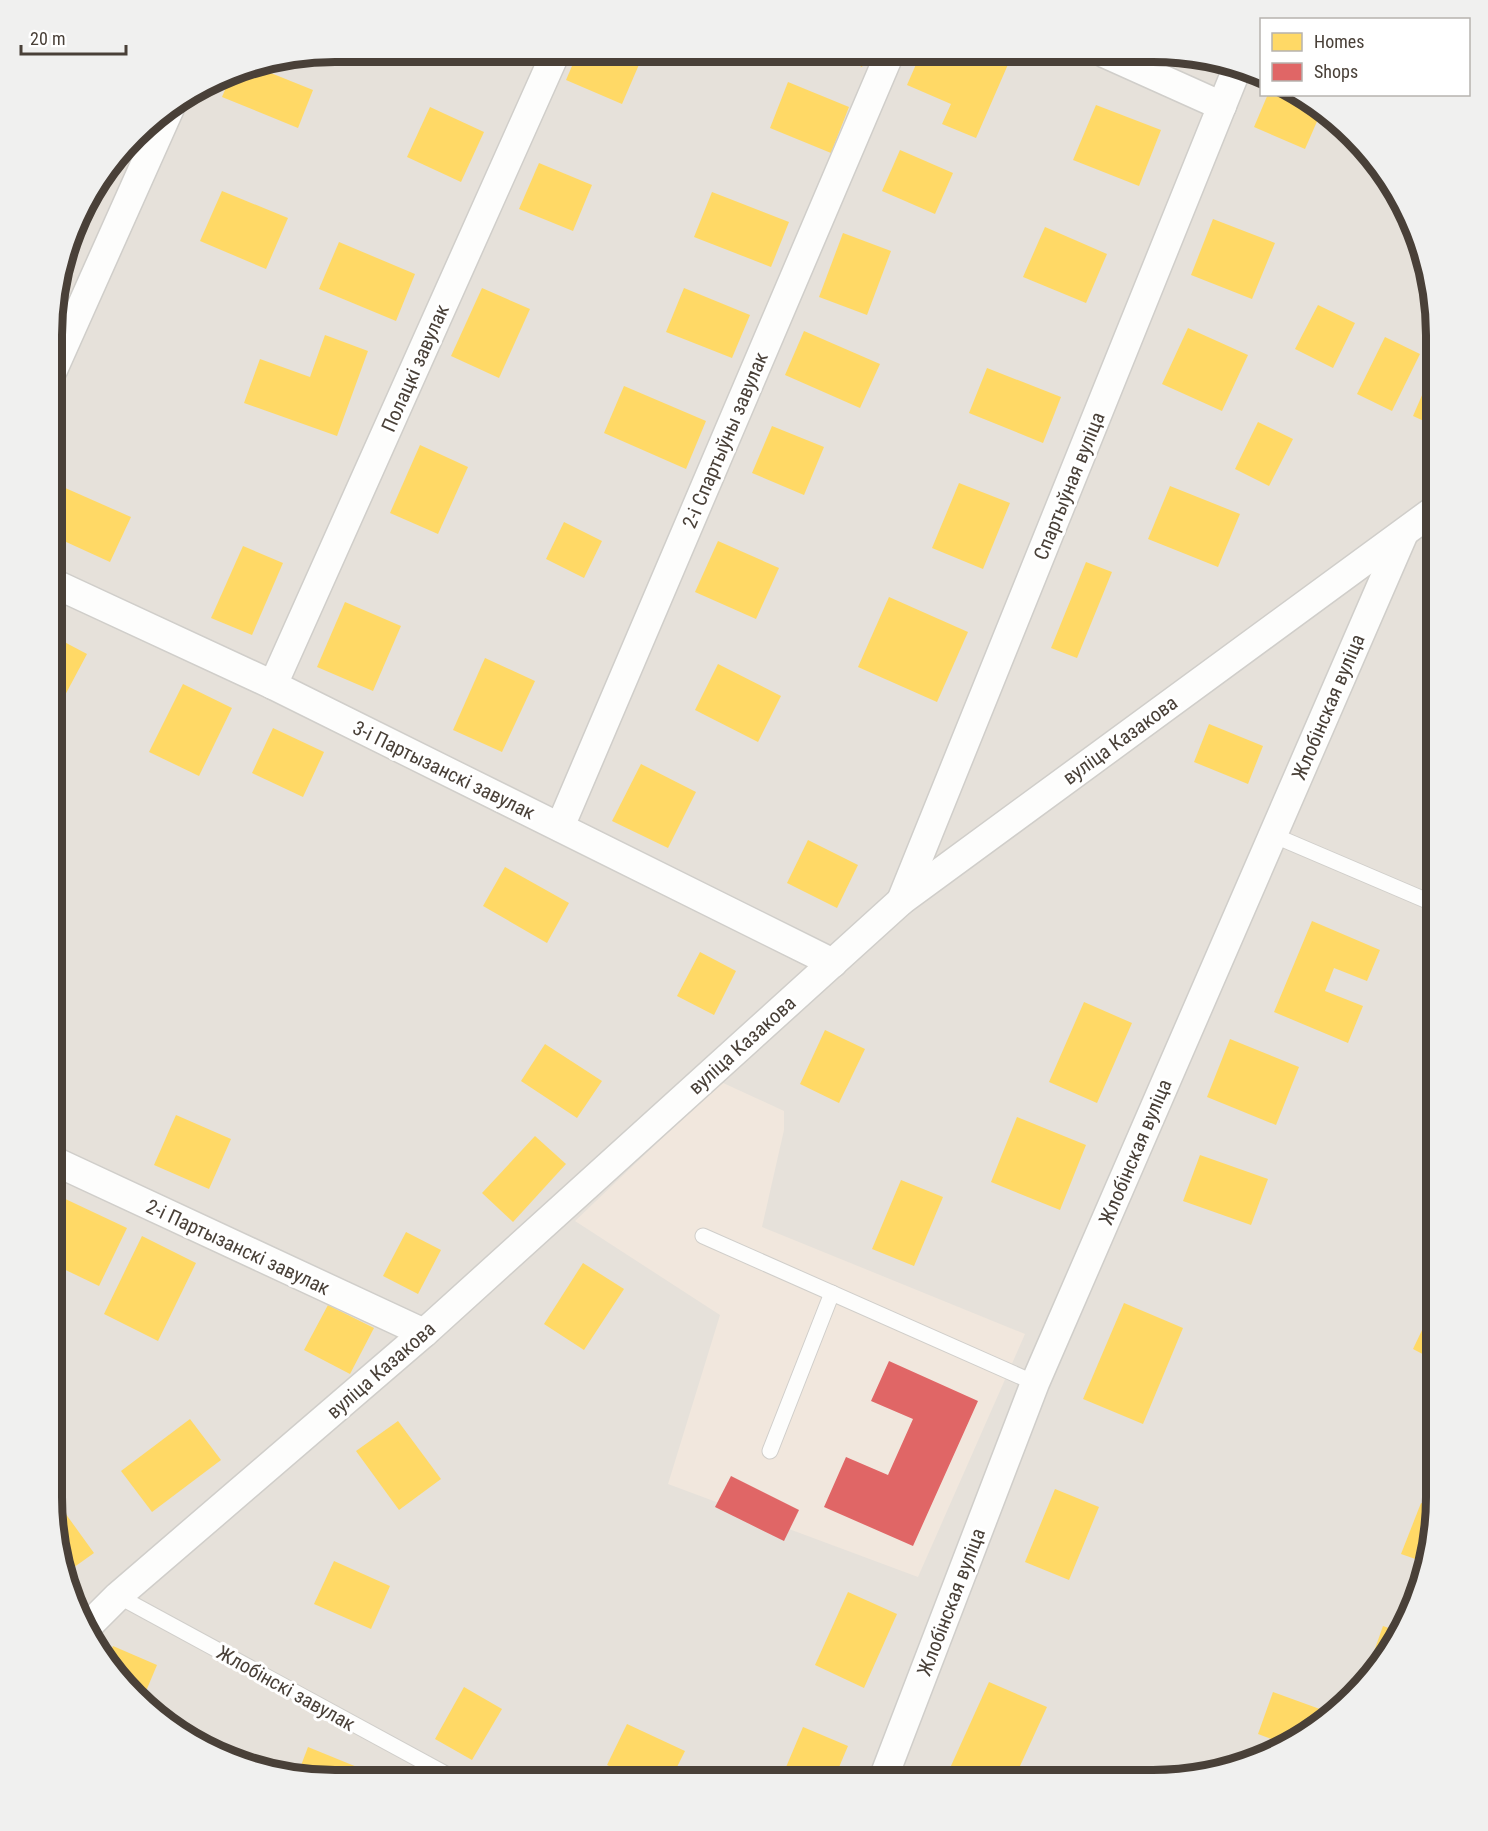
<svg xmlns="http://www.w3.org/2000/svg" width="1488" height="1831" viewBox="0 0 1488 1831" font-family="'Roboto Condensed',sans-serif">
	<rect width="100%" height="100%" fill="#f2f0ed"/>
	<path fill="#e6e1da" d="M 335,51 L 1191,53 L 1261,80 L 1262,94 L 1299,95 L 1311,99 L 1399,193 L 1427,261 L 1437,334 L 1436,1515 L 1422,1588 L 1389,1654 L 1295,1742 L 1172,1779 L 316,1779 L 244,1765 L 177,1732 L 89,1638 L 61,1570 L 51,1497 L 53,297 L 89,193 L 148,121 L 243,66 Z"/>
	<path fill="#f1e7dd" d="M 721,1082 L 784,1111 L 784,1130 L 762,1227 L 1025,1334 L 918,1577 L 668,1484 L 720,1315 L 575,1221 Z"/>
	<g fill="#ffd966">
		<path d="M 488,51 L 507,51 L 504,58 Z"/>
		<path d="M 578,52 L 644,53 L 622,104 L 566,80 Z"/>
		<path d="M 830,52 L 841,52 L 868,53 L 862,67 Z"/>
		<path d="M 921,53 L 1013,53 L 976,138 L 942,124 L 951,104 L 907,85 Z"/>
		<path d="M 251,65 L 313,90 L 298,128 L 222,97 L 232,73 Z"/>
		<path d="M 788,82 L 849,107 L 831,153 L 770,128 Z"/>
		<path d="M 1268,94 L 1299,94 L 1311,99 L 1322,110 L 1305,149 L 1254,127 Z"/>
		<path d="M 1096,105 L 1161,130 L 1139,186 L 1073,160 Z"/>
		<path d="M 430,107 L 484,132 L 461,182 L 407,157 Z"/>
		<path d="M 900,150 L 953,173 L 935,214 L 882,191 Z"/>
		<path d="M 539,163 L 592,185 L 573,231 L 519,209 Z"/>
		<path d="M 222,191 L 288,218 L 266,269 L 200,241 Z"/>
		<path d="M 712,192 L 789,222 L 771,267 L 694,237 Z"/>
		<path d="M 1213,219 L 1275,243 L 1252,299 L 1191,275 Z"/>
		<path d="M 1045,227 L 1107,254 L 1086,303 L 1023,277 Z"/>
		<path d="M 843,233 L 891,251 L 867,315 L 819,297 Z"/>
		<path d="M 339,242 L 415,274 L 396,321 L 319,289 Z"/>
		<path d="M 482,288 L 530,309 L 499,378 L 451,356 Z"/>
		<path d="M 684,288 L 750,315 L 732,358 L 666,332 Z"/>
		<path d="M 1318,305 L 1355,323 L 1333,368 L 1295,349 Z"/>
		<path d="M 1188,328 L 1248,355 L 1222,411 L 1162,384 Z"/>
		<path d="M 804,331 L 880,364 L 860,408 L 785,375 Z"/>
		<path d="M 325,335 L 368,351 L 337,436 L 244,403 L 260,359 L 310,377 Z"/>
		<path d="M 1385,337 L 1420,354 L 1392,411 L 1357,394 Z"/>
		<path d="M 1435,365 L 1437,366 L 1437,427 L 1413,416 Z"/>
		<path d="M 987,368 L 1061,397 L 1043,443 L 969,413 Z"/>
		<path d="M 624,386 L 706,421 L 686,469 L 604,433 Z"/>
		<path d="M 1258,422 L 1293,439 L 1269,486 L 1235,469 Z"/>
		<path d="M 772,426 L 824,447 L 804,495 L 752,473 Z"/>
		<path d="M 420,445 L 468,467 L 438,534 L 390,513 Z"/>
		<path d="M 959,483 L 1010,503 L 983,569 L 932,548 Z"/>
		<path d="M 1170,486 L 1240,514 L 1218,567 L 1148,539 Z"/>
		<path d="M 63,487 L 131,517 L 110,562 L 53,536 L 53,508 Z"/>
		<path d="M 564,522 L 602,541 L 584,578 L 546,559 Z"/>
		<path d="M 718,541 L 779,568 L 756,619 L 695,592 Z"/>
		<path d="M 243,546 L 283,563 L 252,635 L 211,618 Z"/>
		<path d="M 1086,562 L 1112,572 L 1077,658 L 1051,648 Z"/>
		<path d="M 889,597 L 968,632 L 937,702 L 858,667 Z"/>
		<path d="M 345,602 L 401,626 L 373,691 L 317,667 Z"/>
		<path d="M 53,636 L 87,654 L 63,699 L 53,694 Z"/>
		<path d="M 485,658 L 535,681 L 502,752 L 453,730 Z"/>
		<path d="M 718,664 L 781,696 L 758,742 L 695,710 Z"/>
		<path d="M 183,684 L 232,708 L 199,776 L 149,752 Z"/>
		<path d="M 1209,724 L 1263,746 L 1248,784 L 1194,762 Z"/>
		<path d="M 273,728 L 324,752 L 303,797 L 252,773 Z"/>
		<path d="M 641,764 L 696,792 L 668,848 L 612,821 Z"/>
		<path d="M 808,840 L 858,865 L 837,908 L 787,883 Z"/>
		<path d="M 505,867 L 569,903 L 547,943 L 483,906 Z"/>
		<path d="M 1312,921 L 1380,950 L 1367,981 L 1334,968 L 1325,991 L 1363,1006 L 1348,1043 L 1274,1012 Z"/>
		<path d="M 700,952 L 736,971 L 714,1015 L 677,996 Z"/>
		<path d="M 1084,1002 L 1132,1023 L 1097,1103 L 1049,1082 Z"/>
		<path d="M 825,1030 L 865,1049 L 839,1103 L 800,1084 Z"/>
		<path d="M 1230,1039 L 1299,1067 L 1276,1125 L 1207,1097 Z"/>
		<path d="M 545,1044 L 602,1081 L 577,1118 L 521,1081 Z"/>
		<path d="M 176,1115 L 231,1139 L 209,1189 L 154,1165 Z"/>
		<path d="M 1017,1117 L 1086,1145 L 1060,1210 L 991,1182 Z"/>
		<path d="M 535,1136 L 566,1164 L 513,1222 L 482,1193 Z"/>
		<path d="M 1200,1155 L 1268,1179 L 1251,1225 L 1183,1201 Z"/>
		<path d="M 901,1180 L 943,1197 L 914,1266 L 872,1249 Z"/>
		<path d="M 59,1196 L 127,1228 L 99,1286 L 51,1263 L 52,1212 Z"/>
		<path d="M 406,1232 L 441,1250 L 418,1294 L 383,1276 Z"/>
		<path d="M 142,1236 L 196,1263 L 158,1341 L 104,1314 Z"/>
		<path d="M 583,1263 L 624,1289 L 584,1350 L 544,1324 Z"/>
		<path d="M 1124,1303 L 1183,1328 L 1143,1424 L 1083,1399 Z"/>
		<path d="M 328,1305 L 374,1328 L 350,1374 L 304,1350 Z"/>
		<path d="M 1433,1307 L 1436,1308 L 1436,1361 L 1413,1349 Z"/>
		<path d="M 190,1419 L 221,1460 L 152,1512 L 121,1471 Z"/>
		<path d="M 398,1421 L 441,1479 L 399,1510 L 356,1451 Z"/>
		<path d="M 1055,1489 L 1099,1507 L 1069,1580 L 1025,1562 Z"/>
		<path d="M 55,1499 L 94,1553 L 63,1575 L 52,1501 Z"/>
		<path d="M 1421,1503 L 1436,1508 L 1427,1563 L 1401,1554 Z"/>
		<path d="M 334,1561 L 390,1586 L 371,1629 L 314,1604 Z"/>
		<path d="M 848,1592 L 897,1614 L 864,1688 L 815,1665 Z"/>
		<path d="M 1383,1626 L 1400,1632 L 1389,1654 L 1365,1677 Z"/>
		<path d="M 113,1646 L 157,1665 L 144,1696 L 108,1658 Z"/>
		<path d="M 989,1682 L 1047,1707 L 1014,1779 L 976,1779 L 950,1768 Z"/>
		<path d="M 464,1687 L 502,1709 L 472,1760 L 435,1739 Z"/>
		<path d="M 1273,1692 L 1328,1712 L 1295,1742 L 1287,1745 L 1258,1734 Z"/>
		<path d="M 627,1724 L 685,1751 L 671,1779 L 637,1779 L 607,1765 Z"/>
		<path d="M 803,1727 L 848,1746 L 834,1779 L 781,1779 Z"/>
		<path d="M 308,1747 L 357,1767 L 353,1779 L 316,1779 L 297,1776 Z"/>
	</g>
	<g fill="#e06666">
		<path d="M 889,1361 L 978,1401 L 913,1546 L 824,1507 L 846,1457 L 888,1475 L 913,1419 L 871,1401 Z"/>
		<path d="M 731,1476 L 799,1510 L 784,1541 L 715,1507 Z"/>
	</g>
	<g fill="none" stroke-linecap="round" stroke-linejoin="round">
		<g stroke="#d0ceca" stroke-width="17">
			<g id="service">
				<path d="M 1273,835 L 1437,905"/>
				<path d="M 703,1236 L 1035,1383"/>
				<path d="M 770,1451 L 832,1293"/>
				<path d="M 118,1596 L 455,1779"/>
			</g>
		</g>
		<g stroke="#d0ceca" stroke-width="31">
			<g id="minor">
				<path d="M 1104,53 L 1222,106"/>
				<path d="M 53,370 L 170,108"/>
				<path d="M 53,583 L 273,685 L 833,963"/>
				<path d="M 273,685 L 556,52"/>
				<path d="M 560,827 L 890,53"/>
				<path d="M 901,901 L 1236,71"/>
				<path d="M 52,1160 L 424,1333"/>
				<path d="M 85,1629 L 118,1596 L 424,1333 L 901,901 L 1437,508"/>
				<path d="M 883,1779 L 1035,1383 L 1404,533"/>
			</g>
		</g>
		<use href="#service" stroke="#fdfdfc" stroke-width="15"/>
		<use href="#minor" stroke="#fdfdfc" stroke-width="28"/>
	</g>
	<g text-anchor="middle" stroke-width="6" stroke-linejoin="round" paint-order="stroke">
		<g font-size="20" fill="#494038" stroke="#fff">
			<text transform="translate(415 368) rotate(-66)" y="7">Полацкі завулак</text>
			<text transform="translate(725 440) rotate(-67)" y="7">2-і Спартыўны завулак</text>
			<text transform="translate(1069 486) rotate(-68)" y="7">Спартыўная вуліца</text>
			<text transform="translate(1328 707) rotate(-67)" y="7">Жлобінская вуліца</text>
			<text transform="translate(1120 740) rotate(-36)" y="7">вуліца Казакова</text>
			<text transform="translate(444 770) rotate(26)" y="7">3-і Партызанскі завулак</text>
			<text transform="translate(742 1045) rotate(-42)" y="7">вуліца Казакова</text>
			<text transform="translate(1135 1152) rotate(-67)" y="7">Жлобінская вуліца</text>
			<text transform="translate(238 1247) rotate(25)" y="7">2-і Партызанскі завулак</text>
			<text transform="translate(381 1370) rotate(-41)" y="7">вуліца Казакова</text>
			<text transform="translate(951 1602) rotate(-69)" y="7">Жлобінская вуліца</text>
			<text transform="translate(286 1688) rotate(29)" y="7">Жлобінскі завулак</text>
		</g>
	</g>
	<path d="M0 0H1488V1831H0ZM335 62H1153A273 273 0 0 1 1426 335V1497A273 273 0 0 1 1153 1770H335A273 273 0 0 1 62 1497V335A273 273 0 0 1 335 62Z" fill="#f0f0ef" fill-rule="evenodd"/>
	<path fill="none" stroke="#494038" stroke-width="8" d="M335 62H1153A273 273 0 0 1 1426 335V1497A273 273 0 0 1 1153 1770H335A273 273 0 0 1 62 1497V335A273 273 0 0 1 335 62Z"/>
	<rect x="1260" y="18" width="210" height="78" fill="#ffffff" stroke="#b6b3af" stroke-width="1.5"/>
	<rect x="1272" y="33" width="30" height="18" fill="#ffd966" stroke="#b6b3af" stroke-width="1.5"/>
	<text x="1314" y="48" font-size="18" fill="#494038">Homes</text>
	<rect x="1272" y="63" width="30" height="18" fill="#e06666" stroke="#b6b3af" stroke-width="1.5"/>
	<text x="1314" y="78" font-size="18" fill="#494038">Shops</text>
	<path d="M21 45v9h105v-9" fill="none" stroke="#494038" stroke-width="3"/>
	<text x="30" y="45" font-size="18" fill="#494038" stroke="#ffffff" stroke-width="4.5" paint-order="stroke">20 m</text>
</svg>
